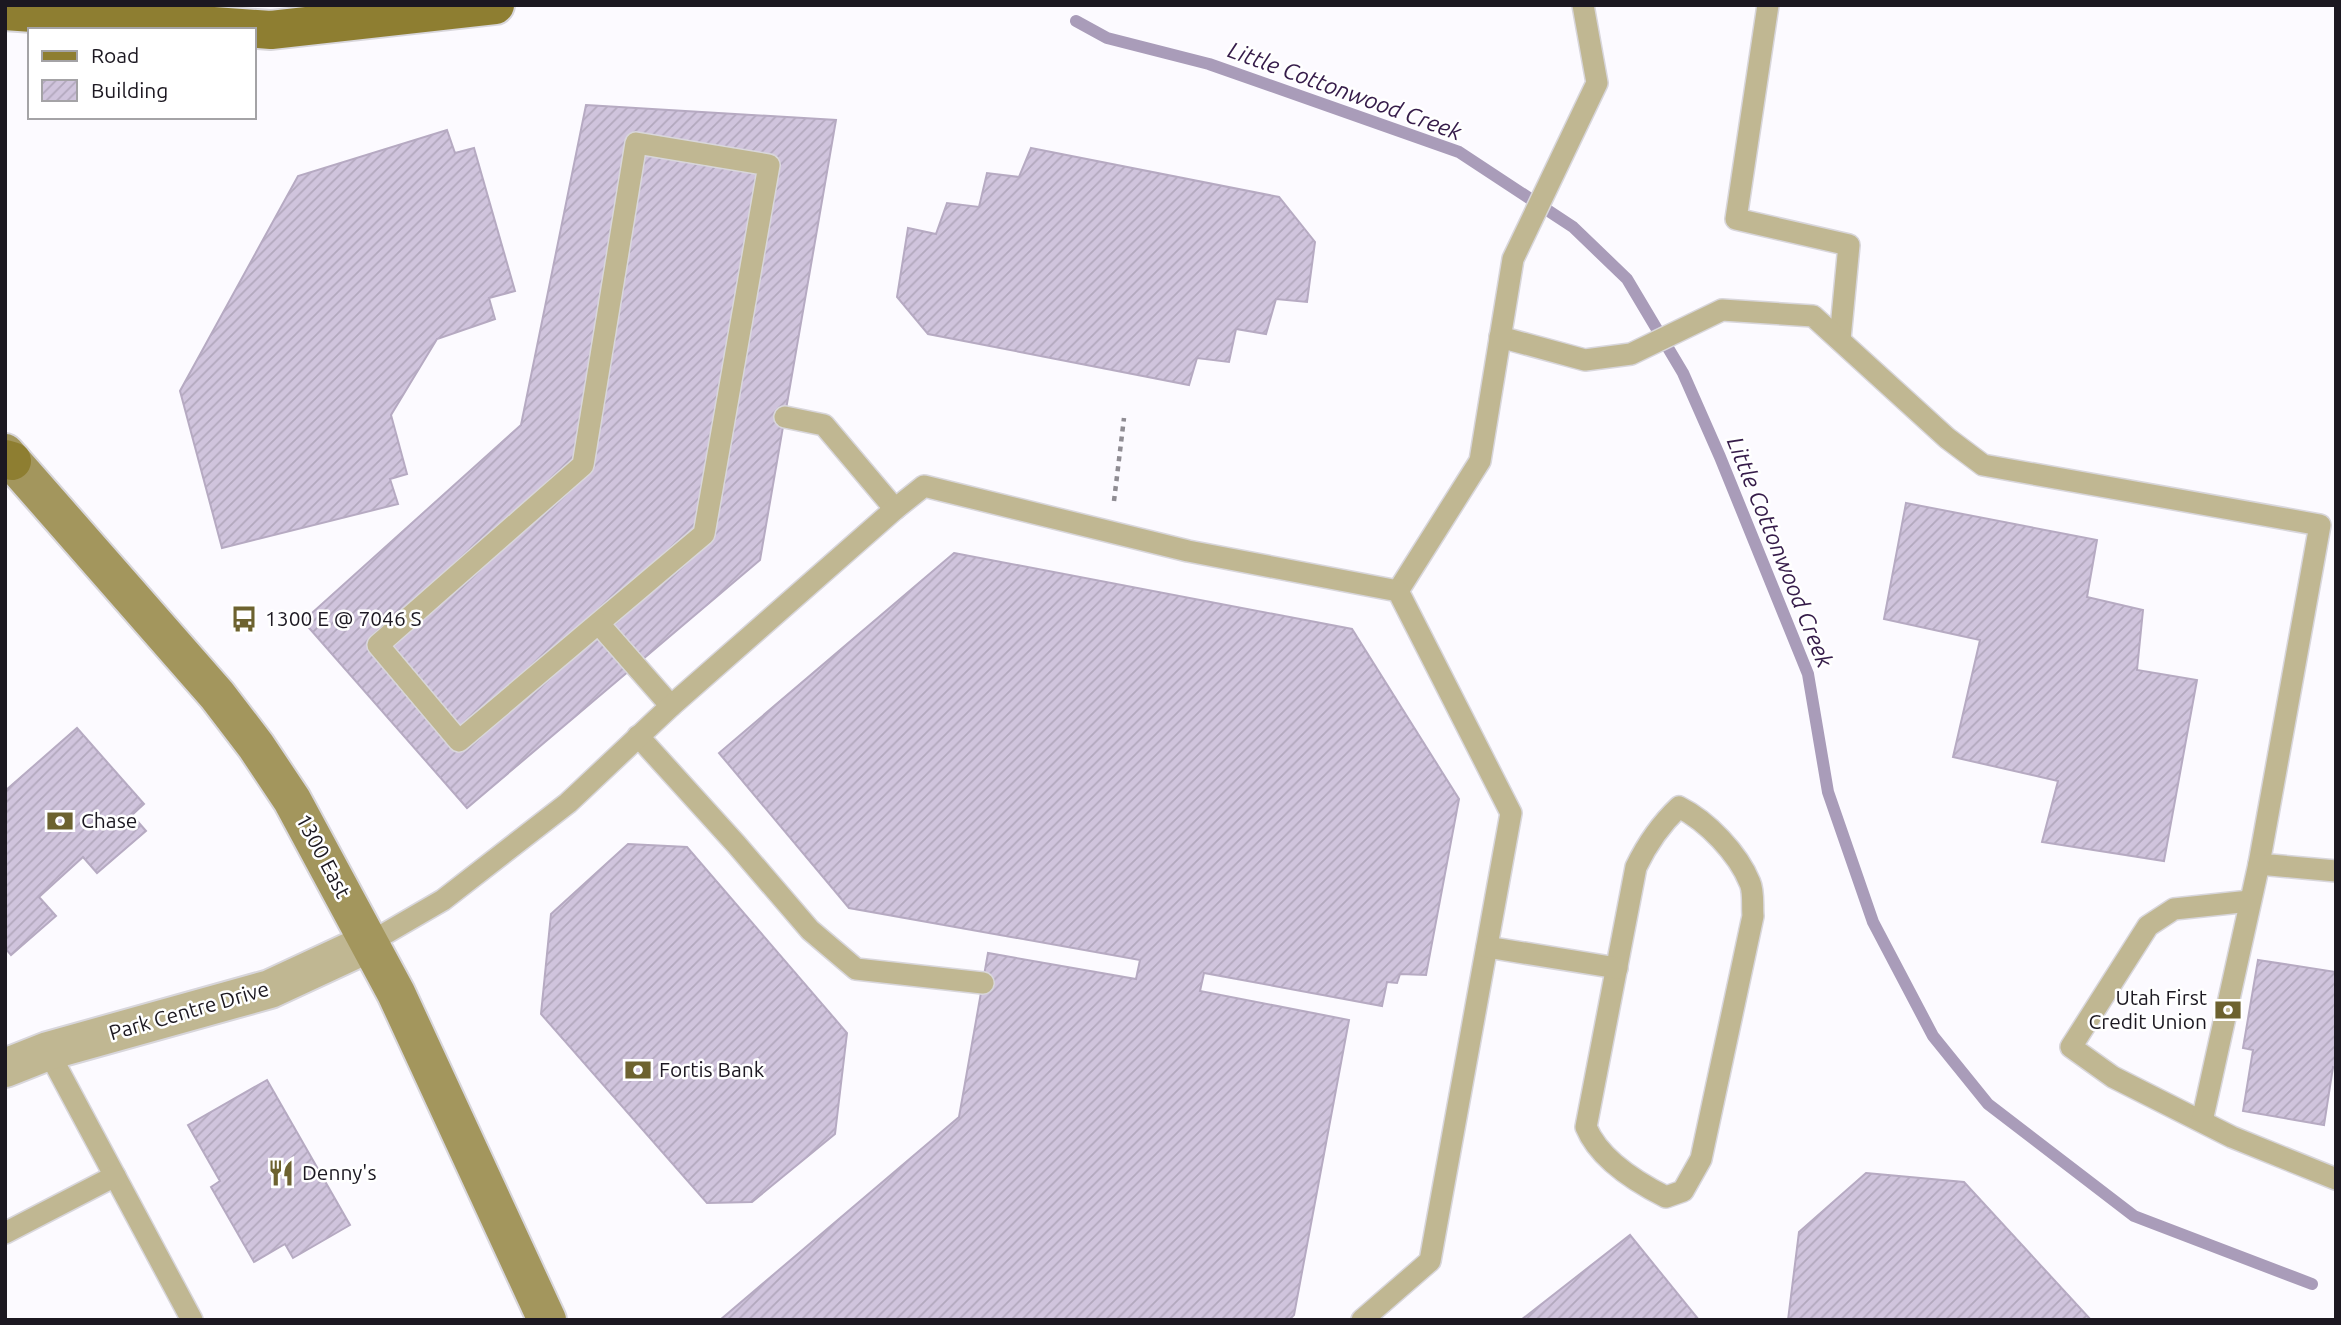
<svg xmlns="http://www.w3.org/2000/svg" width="2341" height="1325" viewBox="0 0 2341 1325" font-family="Ubuntu,sans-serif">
	<defs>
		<pattern id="building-hatch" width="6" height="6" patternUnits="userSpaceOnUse" patternTransform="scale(1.75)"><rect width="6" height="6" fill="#d0c4dd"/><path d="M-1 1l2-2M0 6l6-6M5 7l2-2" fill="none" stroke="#b2a8bd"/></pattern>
	</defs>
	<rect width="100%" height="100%" fill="#fcfaff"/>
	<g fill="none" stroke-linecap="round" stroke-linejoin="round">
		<path stroke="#a99cb9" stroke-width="12" d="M 1076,21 L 1107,38 L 1209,64 L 1459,152 L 1573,227 L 1627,279 L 1683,373 L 1720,457 L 1808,674 L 1828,792 L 1873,922 L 1933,1036 L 1988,1104 L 2134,1216 L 2312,1284"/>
	</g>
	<g fill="url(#building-hatch)" stroke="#b6aac2" stroke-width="2">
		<path d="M 586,105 L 836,120 L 760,560 L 467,808 L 303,621 L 521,425 Z"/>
		<path d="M 447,130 L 455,153 L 474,148 L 515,291 L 489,298 L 495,319 L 437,339 L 391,415 L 407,474 L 390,479 L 398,504 L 222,548 L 180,391 L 298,176 Z"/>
		<path d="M 1031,148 L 1279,197 L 1315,242 L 1307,302 L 1276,299 L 1266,334 L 1236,329 L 1229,362 L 1197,358 L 1189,385 L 928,334 L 897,297 L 908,228 L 936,234 L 947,203 L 979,207 L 987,173 L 1019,177 Z"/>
		<path d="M 1906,503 L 2097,540 L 2087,597 L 2143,610 L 2137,670 L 2197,680 L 2164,861 L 2042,842 L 2058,781 L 1953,757 L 1980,640 L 1884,619 Z"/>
		<path d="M 954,553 L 1352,629 L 1459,799 L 1426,975 L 1400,974 L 1397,983 L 1387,982 L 1382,1006 L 1204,973 L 1200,991 L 1349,1020 L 1294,1315 L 1289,1320 L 720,1320 L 959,1117 L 988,953 L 1136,979 L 1140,960 L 849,908 L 719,753 Z"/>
		<path d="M 77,728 L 144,804 L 132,815 L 146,831 L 97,873 L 83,857 L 39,897 L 56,916 L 11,955 L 5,948 L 5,791 Z"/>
		<path d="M 628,844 L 687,847 L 847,1033 L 835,1134 L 752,1202 L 707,1203 L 541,1014 L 551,914 Z"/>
		<path d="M 2258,960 L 2336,972 L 2336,1068 L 2333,1067 L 2324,1125 L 2243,1111 L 2253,1050 L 2243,1048 Z"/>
		<path d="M 267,1080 L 350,1225 L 293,1258 L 285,1244 L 254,1262 L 211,1187 L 220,1181 L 188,1125 Z"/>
		<path d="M 1866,1173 L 1964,1182 L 2091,1320 L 1788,1320 L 1799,1232 Z"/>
		<path d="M 1630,1235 L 1699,1320 L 1521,1320 Z"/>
	</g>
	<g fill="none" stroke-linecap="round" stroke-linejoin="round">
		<g stroke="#d8d6db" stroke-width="24">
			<g id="service">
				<path d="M 1768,5 L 1736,219 L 1849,245 L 1840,339"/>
				<path d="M 636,143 L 769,165 L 704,534 L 459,741 L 378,645 L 583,465 Z"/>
				<path d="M 1500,337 L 1585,360 L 1631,354 L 1722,310 L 1813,316 L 1947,438 L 1983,465 L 2320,525 L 2259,864 L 2336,871"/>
				<path d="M 785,417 L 824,425 L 895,509"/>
				<path d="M 1398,591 L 1480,461 L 1513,259 L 1597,83 L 1583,5"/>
				<path d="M 599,624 L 671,706"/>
				<path d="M 638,736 L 736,844 L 810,930 L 856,969 L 983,983"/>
				<path d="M 1679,807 C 1707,821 1738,853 1750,883 C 1754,892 1752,906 1753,916 L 1701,1159 L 1683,1191 L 1666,1197 C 1636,1182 1599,1159 1586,1127 L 1636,867 C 1647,844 1660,825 1679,807 Z"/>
				<path d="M 2250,901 L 2174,909 L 2148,926 L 2071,1047 L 2113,1077 L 2232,1137 L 2336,1179"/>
				<path d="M 369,943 L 443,900 L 568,803 L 671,706 L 895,509 L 924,486 L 1188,551 L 1398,591 L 1511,813 L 1430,1261 L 1362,1320"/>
				<path d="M 1487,947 L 1617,968"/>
				<path d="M 48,1051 L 192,1320"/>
				<path d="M 2202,1121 L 2259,864"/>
				<path d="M 5,1233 L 115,1176"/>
			</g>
		</g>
		<g stroke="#d8d6db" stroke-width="42">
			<path id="minor" d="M 5,1068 L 48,1051 L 270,989 L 369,943"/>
		</g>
		<g stroke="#d8d6db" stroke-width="42">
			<path id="secondary" d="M 5,453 L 217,695 L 256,746 L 292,800 L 396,993 L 547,1320"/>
		</g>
		<g stroke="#d8d6db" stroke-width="42">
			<g id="primary">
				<path d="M 5,11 L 271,30 L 495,5"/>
				<path d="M 5,459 L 12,461"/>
			</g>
		</g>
		<path stroke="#8f8c93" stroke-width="4.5" stroke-dasharray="5 5" stroke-linecap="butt" d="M 1114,501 L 1124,418"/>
		<use href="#service" stroke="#c0b792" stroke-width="21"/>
		<use href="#minor" stroke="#c0b792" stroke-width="38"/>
		<use href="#secondary" stroke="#a3965d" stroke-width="38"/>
		<use href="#primary" stroke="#8e7e31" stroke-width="38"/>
	</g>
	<defs>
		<g id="bus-bare" transform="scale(2.1)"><path d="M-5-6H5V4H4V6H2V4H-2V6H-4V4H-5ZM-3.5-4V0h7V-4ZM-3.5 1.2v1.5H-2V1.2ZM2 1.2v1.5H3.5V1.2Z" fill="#6d622f" stroke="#fff" stroke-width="2.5" paint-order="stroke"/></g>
		<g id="bank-bare" transform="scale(2.1)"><path d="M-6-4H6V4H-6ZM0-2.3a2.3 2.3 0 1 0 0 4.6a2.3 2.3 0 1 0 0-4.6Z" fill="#6d622f" stroke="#fff" stroke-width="2.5" paint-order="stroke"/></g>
		<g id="restaurant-bare" transform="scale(2.1)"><path d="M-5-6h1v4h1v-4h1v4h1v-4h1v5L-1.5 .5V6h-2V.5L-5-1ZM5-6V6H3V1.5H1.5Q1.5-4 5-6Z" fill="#6d622f" stroke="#fff" stroke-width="2.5" paint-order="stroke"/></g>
	</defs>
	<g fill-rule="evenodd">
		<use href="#bus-bare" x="244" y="619"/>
		<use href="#bank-bare" x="60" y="821"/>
		<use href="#bank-bare" x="2228" y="1010"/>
		<use href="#bank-bare" x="638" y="1070"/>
		<use href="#restaurant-bare" x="281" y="1173"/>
	</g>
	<g text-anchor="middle" stroke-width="5" stroke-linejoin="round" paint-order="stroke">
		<g font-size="21" fill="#1c1821" stroke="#fff" text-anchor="start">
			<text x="265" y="626">1300 E @ 7046 S</text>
			<text x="81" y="828">Chase</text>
			<text x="2207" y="1005" text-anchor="end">Utah First<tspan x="2207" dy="24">Credit Union</tspan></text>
			<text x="659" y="1077">Fortis Bank</text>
			<text x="302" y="1180">Denny's</text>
		</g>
		<g font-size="21" fill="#1c1821" stroke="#fff">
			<text transform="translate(323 856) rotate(62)" y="7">1300 East</text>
			<text transform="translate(189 1011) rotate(-16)" y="7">Park Centre Drive</text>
		</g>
		<g font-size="23" font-style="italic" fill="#351b49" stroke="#fff">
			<text transform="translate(1345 91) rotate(20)" y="8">Little Cottonwood Creek</text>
			<text transform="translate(1780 552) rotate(68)" y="8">Little Cottonwood Creek</text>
		</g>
	</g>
	<rect width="2341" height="1325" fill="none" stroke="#1c1821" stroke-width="14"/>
	<rect x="28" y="28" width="228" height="91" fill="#ffffff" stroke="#a4a3a6" stroke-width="2"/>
	<rect x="42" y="51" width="35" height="10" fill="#8e7e31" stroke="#a4a3a6" stroke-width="2"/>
	<text x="91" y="63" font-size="21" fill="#1c1821">Road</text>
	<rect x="42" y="80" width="35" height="21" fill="url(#building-hatch)" stroke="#a4a3a6" stroke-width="2"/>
	<text x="91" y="98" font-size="21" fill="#1c1821">Building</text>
</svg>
